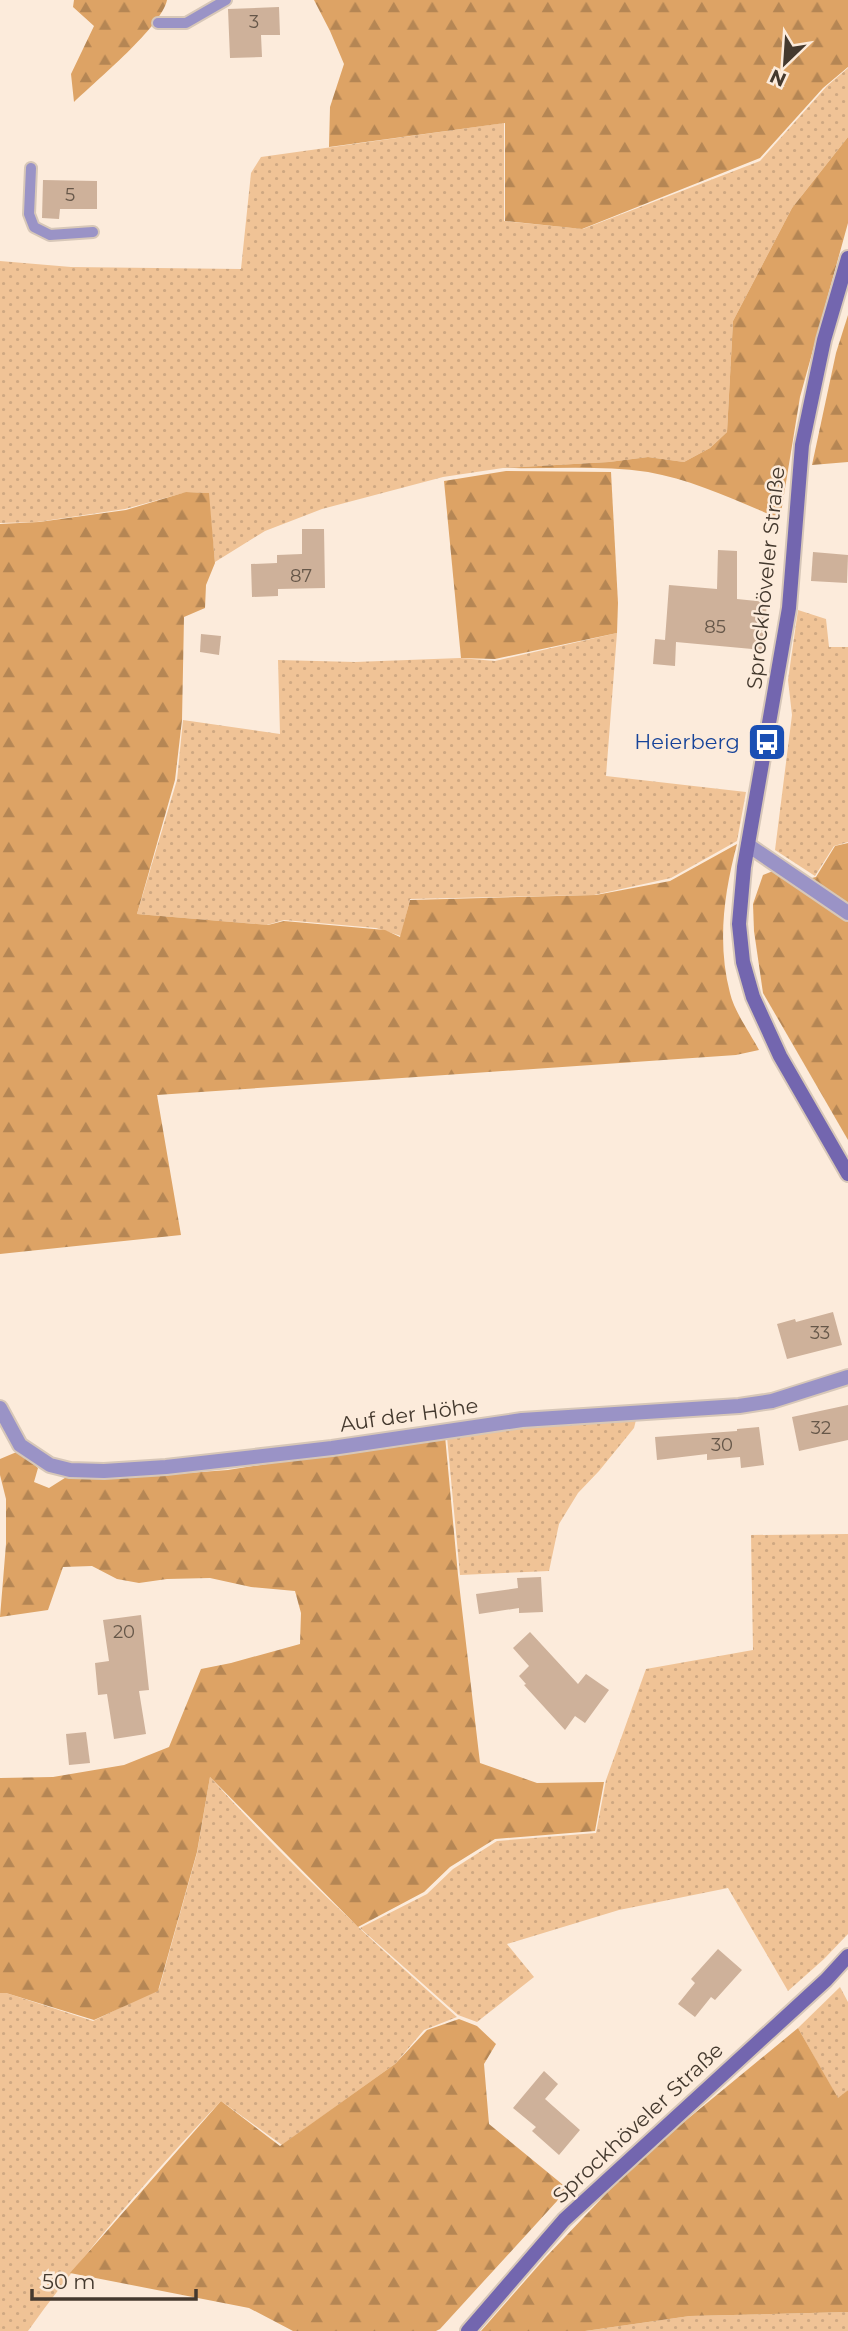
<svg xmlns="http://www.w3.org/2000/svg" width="848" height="2331" viewBox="0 0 848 2331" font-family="Montserrat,sans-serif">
	<defs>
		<pattern id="green-dots" width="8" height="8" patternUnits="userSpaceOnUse" patternTransform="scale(1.75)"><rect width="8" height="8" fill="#f0c396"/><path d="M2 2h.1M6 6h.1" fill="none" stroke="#cfa882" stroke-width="1.8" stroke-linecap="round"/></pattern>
		<pattern id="forest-firs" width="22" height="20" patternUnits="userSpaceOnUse" patternTransform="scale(1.75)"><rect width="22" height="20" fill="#dda365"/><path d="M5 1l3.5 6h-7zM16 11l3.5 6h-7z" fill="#b58654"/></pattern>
	</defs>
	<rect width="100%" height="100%" fill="#fcebdb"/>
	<g fill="url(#green-dots)">
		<path d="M 848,68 L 848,137 L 792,208 L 733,321 L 727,432 L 710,448 L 684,462 L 648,457 L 609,462 L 503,468 L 443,477 L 322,509 L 265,531 L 215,562 L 208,493 L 187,492 L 125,509 L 37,522 L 0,523 L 0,261 L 71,267 L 241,269 L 251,173 L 261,157 L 504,123 L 504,221 L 583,229 L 760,161 L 827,86 Z"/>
		<path d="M 798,610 L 826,619 L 829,647 L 848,647 L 848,842 L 834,846 L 815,876 L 775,850 L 792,715 L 788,680 Z"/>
		<path d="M 617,633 L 606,776 L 746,792 L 737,841 L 671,878 L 594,895 L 410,899 L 401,936 L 376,928 L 284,920 L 267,925 L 137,914 L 177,780 L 183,720 L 280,734 L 278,660 L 355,662 L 460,658 L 495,661 Z"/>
		<path d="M 636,1420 L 634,1428 L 599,1471 L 578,1493 L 559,1524 L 549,1571 L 460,1575 L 447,1437 L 521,1426 Z"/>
		<path d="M 848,1534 L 848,1934 L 824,1959 L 788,1991 L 728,1888 L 619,1910 L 507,1944 L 534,1977 L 477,2022 L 458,2015 L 360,1928 L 427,1894 L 453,1869 L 497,1841 L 596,1833 L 606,1780 L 646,1669 L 753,1650 L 751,1535 Z"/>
		<path d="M 210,1777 C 287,1863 371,1940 457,2017 L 424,2030 L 395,2064 L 282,2145 L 221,2101 C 152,2174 86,2250 28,2331 L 0,2331 L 0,1993 L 6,1993 L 93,2021 L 159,1989 L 197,1853 Z"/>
		<path d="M 840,1987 L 848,2002 L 848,2090 L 838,2099 L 798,2028 Z"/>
		<path d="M 848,2312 L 848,2331 L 585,2331 L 690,2316 Z"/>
	</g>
	<g fill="url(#forest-firs)">
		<path d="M 74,0 L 167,0 C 162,26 96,81 74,102 L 71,74 L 94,26 L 73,7 Z"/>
		<path d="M 314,0 L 848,0 L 848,67 L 823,88 L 760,158 L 582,229 L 505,221 L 505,123 L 329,147 L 330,107 L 344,64 L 330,31 Z"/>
		<path d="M 848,137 L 848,223 L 800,397 L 780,519 C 738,501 693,480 648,472 C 600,465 551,469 503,468 L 609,462 L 648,457 L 684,462 L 710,448 L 727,432 L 733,321 L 792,208 Z"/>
		<path d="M 848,315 L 848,462 L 812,465 L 836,353 Z"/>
		<path d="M 506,471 L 611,472 L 618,603 L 617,633 L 495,659 L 461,658 L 444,481 Z"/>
		<path d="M 186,492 L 209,493 L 215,563 L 206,585 L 205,608 L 184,617 L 182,720 L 175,780 L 137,914 L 268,925 L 284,921 L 385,930 L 400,937 L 410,900 L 596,895 L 670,881 L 737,844 C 724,893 717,943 730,993 C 734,1011 750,1033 759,1050 L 736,1055 L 157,1095 L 181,1235 L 0,1254 L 0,524 L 39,522 L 126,510 Z"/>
		<path d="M 848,843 L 848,910 L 803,880 L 816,877 L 835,846 Z"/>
		<path d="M 773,871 L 801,881 L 848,914 L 848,1140 L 763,993 L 754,931 L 753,904 L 763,875 Z"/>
		<path d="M 445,1436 L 458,1575 L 480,1763 L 537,1783 L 604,1782 L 595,1831 L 495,1839 L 450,1867 L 424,1892 L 358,1927 L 210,1777 L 197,1852 L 158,1991 L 94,2020 L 6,1993 L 0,1993 L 0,1778 L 53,1777 L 124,1765 L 169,1747 L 201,1669 L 231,1663 L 300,1644 L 301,1613 L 295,1591 L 251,1587 L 210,1578 L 167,1579 L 139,1583 L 117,1579 L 92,1566 L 63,1567 L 48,1610 L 0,1617 L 6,1544 L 6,1499 L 0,1475 L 0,1459 L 19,1451 L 38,1468 L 34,1482 L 49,1488 L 68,1476 L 107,1479 L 228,1470 Z"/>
		<path d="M 459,2019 L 477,2026 L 496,2044 L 484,2064 L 489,2124 L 568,2189 L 440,2329 L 436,2331 L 293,2331 L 249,2308 L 70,2273 L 221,2101 L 280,2146 L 395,2064 L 427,2030 Z"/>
		<path d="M 798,2028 L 838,2098 L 848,2090 L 848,2312 L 690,2316 L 585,2331 L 481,2331 L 546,2257 L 639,2159 Z"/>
	</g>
	<g fill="#ceb19a">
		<path d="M 279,7 L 280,35 L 261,35 L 262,57 L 230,58 L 228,9 Z"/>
		<path d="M 43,180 L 97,181 L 97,209 L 60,209 L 59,219 L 42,218 Z"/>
		<path d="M 302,529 L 324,529 L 325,588 L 278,589 L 278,596 L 252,597 L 251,564 L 277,563 L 277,555 L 302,554 Z"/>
		<path d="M 718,550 L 737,551 L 737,599 L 767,602 L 763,650 L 676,642 L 675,666 L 653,664 L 655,639 L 665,640 L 669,585 L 717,589 Z"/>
		<path d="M 813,552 L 848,555 L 847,583 L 811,581 Z"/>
		<path d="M 201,634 L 221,636 L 219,655 L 200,652 Z"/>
		<path d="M 833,1312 L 842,1345 L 787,1359 L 777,1324 L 795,1319 L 796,1322 Z"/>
		<path d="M 848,1405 L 848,1440 L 799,1451 L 792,1417 Z"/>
		<path d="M 759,1427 L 764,1465 L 741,1468 L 740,1457 L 707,1460 L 707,1454 L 657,1460 L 655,1437 L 737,1431 L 737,1429 Z"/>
		<path d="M 541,1577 L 543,1612 L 519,1613 L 519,1608 L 479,1614 L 476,1594 L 518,1588 L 517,1578 Z"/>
		<path d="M 141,1615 L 149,1690 L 139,1691 L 146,1734 L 114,1739 L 107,1694 L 98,1695 L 95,1663 L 109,1661 L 103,1620 Z"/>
		<path d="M 530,1632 L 578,1684 L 586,1674 L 609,1690 L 585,1723 L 575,1716 L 565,1730 L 524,1685 L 526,1684 L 519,1676 L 529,1666 L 513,1648 Z"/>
		<path d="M 86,1732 L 90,1763 L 69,1765 L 66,1734 Z"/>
		<path d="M 718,1949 L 742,1970 L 715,2000 L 711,1997 L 695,2017 L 678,2004 L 695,1983 L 691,1979 Z"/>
		<path d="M 544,2071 L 558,2084 L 545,2099 L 580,2130 L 559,2155 L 532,2131 L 536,2127 L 513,2108 Z"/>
	</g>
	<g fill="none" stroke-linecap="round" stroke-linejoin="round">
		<g stroke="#d7c7b8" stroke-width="14">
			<g id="lane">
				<path d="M 158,23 L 186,23 L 226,0"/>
				<path d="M 31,168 L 29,214 L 34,227 L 50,235 L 93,232"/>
			</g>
		</g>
		<g stroke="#d7c7b8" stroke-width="18">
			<g id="street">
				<path d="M 748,845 L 848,913"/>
				<path d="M 0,1408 L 20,1445 L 50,1465 L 70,1470 L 104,1471 L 166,1467 L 332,1448 L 522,1420 L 739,1406 L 772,1401 L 848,1377"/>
			</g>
		</g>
		<g stroke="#d7c7b8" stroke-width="18">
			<g id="secondary">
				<path d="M 848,258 L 824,340 L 802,445 L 789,608 L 744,867 L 739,924 L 743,962 L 753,997 L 780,1056 L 848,1174"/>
				<path d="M 468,2331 L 564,2220 L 826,1980 L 848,1956"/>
			</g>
		</g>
		<use href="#lane" stroke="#9a93c6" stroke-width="10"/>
		<use href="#street" stroke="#9a93c6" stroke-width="14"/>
		<use href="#secondary" stroke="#7366af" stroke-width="14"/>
	</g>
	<defs>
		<g id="bus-square" transform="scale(2.0125)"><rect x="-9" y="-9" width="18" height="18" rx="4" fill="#1a4fb4" stroke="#fcebdb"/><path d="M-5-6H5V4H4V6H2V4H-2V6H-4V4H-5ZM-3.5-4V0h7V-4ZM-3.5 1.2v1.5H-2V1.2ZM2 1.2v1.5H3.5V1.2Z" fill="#fff"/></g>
	</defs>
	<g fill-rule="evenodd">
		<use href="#bus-square" x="767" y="742"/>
	</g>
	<g text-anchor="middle" stroke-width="5" stroke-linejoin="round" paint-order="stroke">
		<g font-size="18" fill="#665749">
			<text x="254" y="28">3</text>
			<text x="70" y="201">5</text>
			<text x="301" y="582">87</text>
			<text x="715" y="633">85</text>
			<text x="820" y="1339">33</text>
			<text x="821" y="1434">32</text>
			<text x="722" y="1451">30</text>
			<text x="124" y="1638">20</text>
		</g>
		<g font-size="21" fill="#44392e" stroke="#fcebdb">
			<text transform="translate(766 578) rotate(-84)" y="7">Sprockhöveler Straße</text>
			<text transform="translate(409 1415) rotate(-8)" y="7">Auf der Höhe</text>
			<text transform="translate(638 2123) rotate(-43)" y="7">Sprockhöveler Straße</text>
		</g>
		<g font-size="21" fill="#164399" stroke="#fcebdb" text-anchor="end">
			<text x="740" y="749">Heierberg</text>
		</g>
	</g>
	<g transform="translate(785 63) rotate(205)" stroke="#fcebdb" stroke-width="5" paint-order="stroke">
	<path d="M0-5L12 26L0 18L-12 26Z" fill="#44392e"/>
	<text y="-10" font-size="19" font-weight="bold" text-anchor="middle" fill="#44392e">N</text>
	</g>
	<path d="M32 2289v10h164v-10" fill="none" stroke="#44392e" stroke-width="3.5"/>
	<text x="42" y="2289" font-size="21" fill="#44392e" stroke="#fcebdb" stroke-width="5" paint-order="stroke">50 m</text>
</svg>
